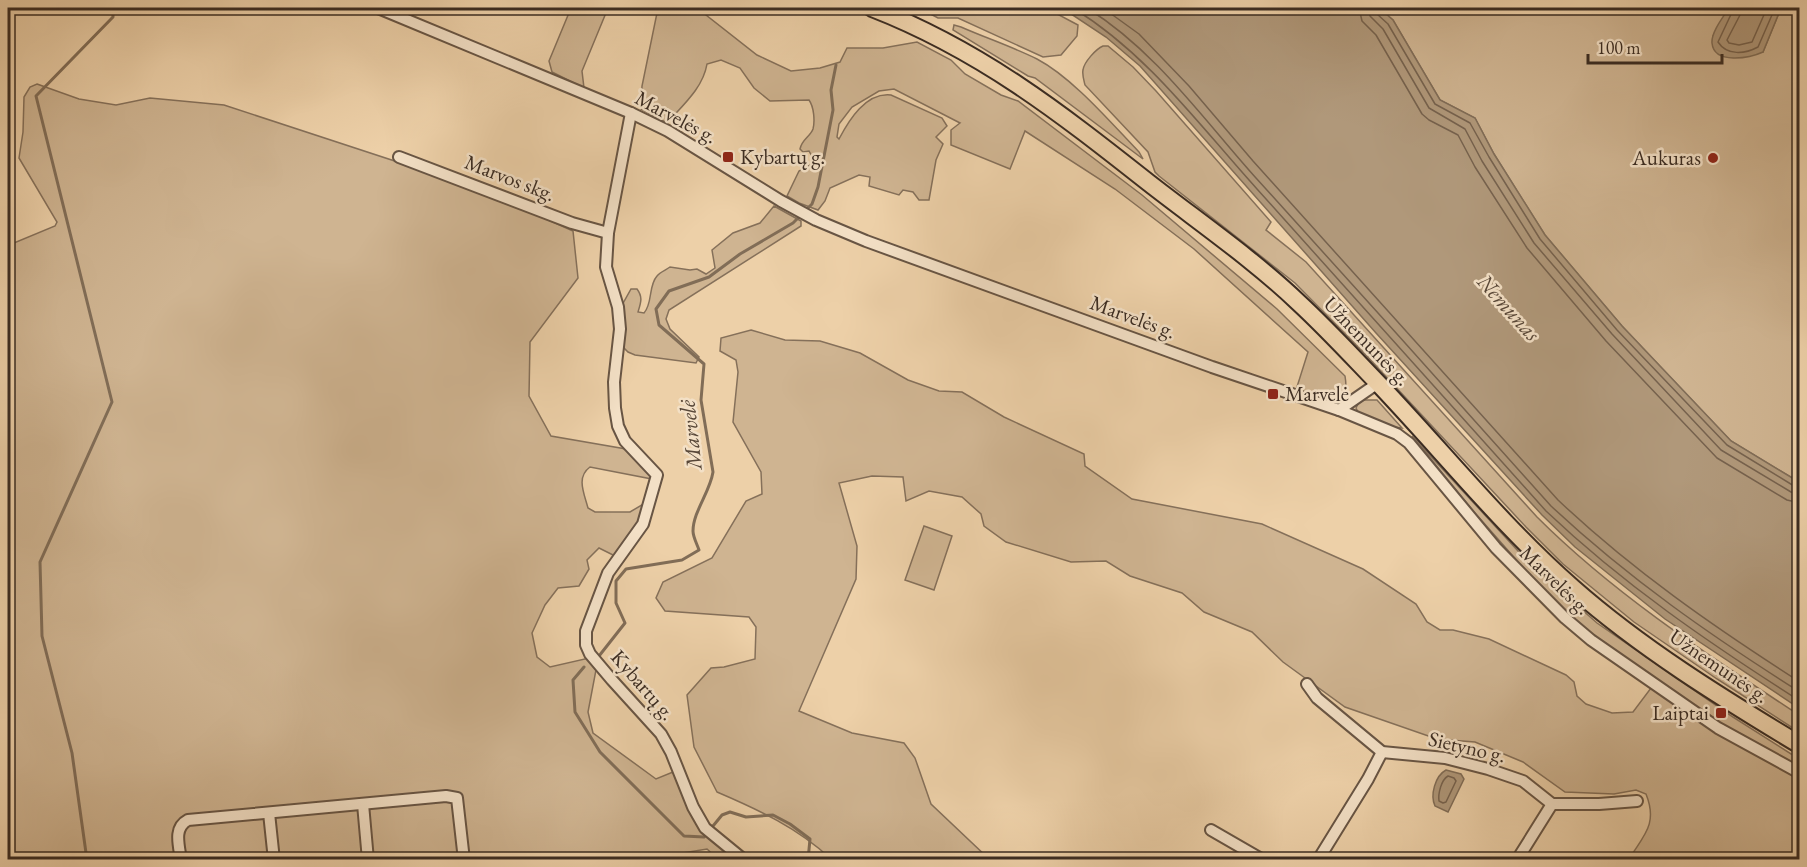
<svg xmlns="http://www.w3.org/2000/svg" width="1807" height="867" viewBox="0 0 1807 867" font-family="'EB Garamond',serif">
	<rect width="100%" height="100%" fill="#edd0a8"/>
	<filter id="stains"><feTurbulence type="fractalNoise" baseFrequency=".00333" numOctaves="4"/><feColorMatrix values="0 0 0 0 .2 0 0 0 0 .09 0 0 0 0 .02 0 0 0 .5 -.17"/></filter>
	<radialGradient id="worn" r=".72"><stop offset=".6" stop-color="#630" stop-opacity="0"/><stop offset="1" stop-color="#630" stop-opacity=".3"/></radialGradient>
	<g fill="#cfb491" stroke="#85705a" stroke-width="1.5">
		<path d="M 571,8 L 608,8 L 582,71 L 584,88 L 552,72 L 549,61 Z"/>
		<path d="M 658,8 L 697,8 L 757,55 L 791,71 L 820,68 L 840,62 L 847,48 L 883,48 L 917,42 L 951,60 L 965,74 L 1001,95 L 1018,101 L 1142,195 L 1277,309 L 1345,376 C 1352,418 1318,399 1296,390 L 1308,352 L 1194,249 L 1115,189 L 1025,131 L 1010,169 L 951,145 L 951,130 L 960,123 L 894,89 L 879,91 L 852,107 L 839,124 L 837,137 L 839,139 C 849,120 866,92 891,95 L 942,118 L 947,126 L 936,137 L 943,144 L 936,160 L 929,200 L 919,200 L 913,192 L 903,190 L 899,195 L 869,186 L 870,177 L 859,175 L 830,188 L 825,201 L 818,210 L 799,203 L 787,196 L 799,171 L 814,163 L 814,160 L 809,151 L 803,152 L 800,149 C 802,139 810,137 813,129 C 815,121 814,107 809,100 L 770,101 L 754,88 L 740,68 L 721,60 L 707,64 C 703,88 683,105 667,123 L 641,109 L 642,86 Z"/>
		<path d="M 919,8 L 1046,8 L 1078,25 L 1077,36 L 1061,55 L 1043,57 L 958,18 L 938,18 Z"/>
		<path d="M 1379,8 L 1729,8 L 1713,36 L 1763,52 L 1781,8 L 1799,8 L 1799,482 L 1731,441 L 1622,326 L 1545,235 L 1494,154 L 1475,118 L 1440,100 L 1393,20 Z"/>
		<path d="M 954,25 L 961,27 C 986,38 1013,47 1037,59 C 1073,78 1111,123 1139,152 L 1143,159 L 1035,78 L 1028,76 L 953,30 Z"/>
		<path d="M 1103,46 L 1108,46 L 1133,67 L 1156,91 L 1271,222 L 1266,230 L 1306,262 L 1537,517 C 1615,595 1708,655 1799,715 L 1799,732 L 1717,679 L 1634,622 L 1563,564 L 1526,527 L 1364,353 L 1295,283 L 1159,176 L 1155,172 L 1148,152 L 1085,85 C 1084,81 1082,75 1083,70 C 1084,62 1096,49 1103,46 Z"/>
		<path d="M 37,84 L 79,99 L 116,105 L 150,98 L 224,105 L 477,188 L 573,231 L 578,278 L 530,342 L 529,396 L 551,436 L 626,449 L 652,475 L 652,479 L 590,467 C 576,477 584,493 588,508 L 595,512 L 630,512 L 645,503 L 641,520 L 615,556 L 599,548 L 587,560 L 589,569 L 579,586 L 558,588 L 545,605 L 532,633 L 537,657 L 550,667 L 589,658 L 596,670 L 588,712 L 593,733 L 656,779 L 673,772 L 698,822 L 731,852 L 725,859 L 718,859 L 707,849 L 670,855 L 674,860 L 8,859 L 8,243 L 14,243 L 55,226 L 57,222 L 19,158 L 23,132 L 24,97 L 30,87 Z"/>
		<path d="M 774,206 L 801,221 L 801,226 L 669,310 L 666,319 L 670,329 L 699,357 L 696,363 L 635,355 L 628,352 L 622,346 L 621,307 L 631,289 L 637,289 C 643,297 641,302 638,312 L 644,313 C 653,303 648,286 657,276 C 660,272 666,270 670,267 L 690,270 L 697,269 L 706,274 L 715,268 L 712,250 L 733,233 L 760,223 Z"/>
		<path d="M 751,330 L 785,340 L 820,341 L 860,353 L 908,380 L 939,391 L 962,392 L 1004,417 L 1084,454 L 1085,466 L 1132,499 L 1262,524 L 1363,569 L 1416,604 L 1427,622 L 1440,630 L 1453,630 L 1489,639 L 1566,675 L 1574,682 L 1577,696 L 1586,704 L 1612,713 L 1633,712 L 1651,688 L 1657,684 L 1590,633 L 1548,596 L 1475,513 L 1412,436 L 1530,564 L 1597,623 L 1733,717 L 1799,759 L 1799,859 L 1629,859 C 1644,835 1658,824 1646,794 L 1636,790 L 1614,794 L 1565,792 L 1523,762 L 1475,742 L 1437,739 L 1345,707 L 1283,662 L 1252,632 L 1204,612 L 1182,593 L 1130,576 L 1106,561 L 1071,562 L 1006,542 L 984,526 L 981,514 L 962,497 L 929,491 L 906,501 L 903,477 L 872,476 L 839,483 L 857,546 L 856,579 L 799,711 L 852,733 L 904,743 L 915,758 L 931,804 L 989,859 L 831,859 C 798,828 759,810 717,792 L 694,747 L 687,695 L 711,668 L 724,667 L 755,659 L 756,627 L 749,617 L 665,611 L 656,598 L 663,582 L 712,558 L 746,501 L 762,494 L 761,472 L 733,422 L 738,372 L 736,360 L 720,351 L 721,338 Z"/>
		<path d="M 1364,400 L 1377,400 L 1402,428 L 1393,427 L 1359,414 L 1356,408 L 1358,404 Z"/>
		<path d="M 924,526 L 952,536 L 934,590 L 905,580 Z"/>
	</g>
	<g fill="#b0987a" stroke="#816d57" stroke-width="1.5">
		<path d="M 1062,8 L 1379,8 L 1393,20 L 1440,100 L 1475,118 L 1494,154 L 1545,235 L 1622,326 L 1731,441 L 1799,482 L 1799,708 L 1665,619 L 1575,547 L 1542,515 L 1376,333 L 1140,66 L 1106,37 Z"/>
		<path d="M 1729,8 L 1781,8 L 1763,52 C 1750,58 1714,65 1712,43 C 1711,32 1724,16 1729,8 Z"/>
		<path d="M 1446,770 L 1461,774 L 1464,779 L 1448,812 L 1435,806 C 1430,795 1435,776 1446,770 Z"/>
	</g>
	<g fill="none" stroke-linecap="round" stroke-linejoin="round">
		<g stroke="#76624e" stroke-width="1.5">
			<path d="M 1073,8 C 1148,54 1199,125 1257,189 C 1353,297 1450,404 1546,511 C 1624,585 1709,643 1800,701"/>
			<path d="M 1087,8 C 1156,51 1203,119 1256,178 C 1355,287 1453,396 1551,506 C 1628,578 1711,636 1800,692"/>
			<path d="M 1103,8 L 1139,34 L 1189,86 L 1253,161 L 1558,500 C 1632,570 1714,627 1800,682"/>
			<path d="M 1359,8 L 1362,21 L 1376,35 L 1422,114 L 1429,120 L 1458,135 L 1475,167 L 1527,248 L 1606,341 L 1717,458 L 1787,500 L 1800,503"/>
			<path d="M 1368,8 L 1370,16 L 1383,29 L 1429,108 L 1465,129 L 1482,161 L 1534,243 L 1612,334 L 1721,450 L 1791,492 L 1800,494"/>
			<path d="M 1376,8 L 1377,14 L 1388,24 L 1435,104 L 1470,123 L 1489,157 L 1540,239 L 1617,330 L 1727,445 L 1794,486 L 1800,487"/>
			<path d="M 1734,8 L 1718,42 C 1727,56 1745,54 1758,47 L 1775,8"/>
			<path d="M 1741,8 L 1740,15 L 1727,40 L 1729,43 L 1739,45 L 1752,42 L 1767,8"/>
			<path d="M 1448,776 L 1454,778 L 1456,781 L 1446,802 L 1443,803 L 1439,801 C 1438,794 1441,780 1448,776 Z"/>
		</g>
		<g stroke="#816d57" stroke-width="3">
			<path d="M 805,211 L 812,204 L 818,187 L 833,110 L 831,90 L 836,65"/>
			<path d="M 599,656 L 625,623 L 616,603 L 616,581 L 626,569 L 682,560 L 699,550 C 697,544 693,537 693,531 C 693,512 710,492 713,472 L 701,400 L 704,364 L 659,325 L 656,309 L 669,291 L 709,277 L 740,254 L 793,223 L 800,216"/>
			<path d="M 584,667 L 573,680 L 575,712 L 600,752 L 684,836 L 704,837 L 722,815 L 730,812 L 746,817 L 773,815 L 790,824 L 810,839 L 808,860"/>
			<path d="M 87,860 L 72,753 L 42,636 L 40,562 L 112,402 L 36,96 L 113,17 L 113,8"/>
		</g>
		<g stroke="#685544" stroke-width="14">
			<g id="street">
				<path d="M 378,8 L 631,113 L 668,131 L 781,201 L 816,220 L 866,241 L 1212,367 L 1339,410 L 1397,434 L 1409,443 L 1496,548 L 1565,618 L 1591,640 L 1718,728 L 1800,773"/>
				<path d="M 631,113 L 608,233 L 606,267 L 618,307 L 620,329 L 614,382 L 615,408 L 618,426 L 625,441 L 657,475 L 643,524 L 608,573 L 586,631 L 586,645 L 590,654 L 612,680 L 661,734 L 671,752 L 693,807 L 705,828 L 744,860"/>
				<path d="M 399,157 L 572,223 L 608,233"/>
				<path d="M 1339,410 L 1378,383"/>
				<path d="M 1307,684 L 1317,698 L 1382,752 L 1445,758 L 1488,769 L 1523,781 L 1552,804 L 1599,804 L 1637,801"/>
				<path d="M 363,804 L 368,860"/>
				<path d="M 269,813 L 274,860"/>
				<path d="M 1211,830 L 1263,860"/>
				<path d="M 181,860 C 179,845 173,828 188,820 L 446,796 L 457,798 L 464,860"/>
				<path d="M 1318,860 L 1368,779 L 1382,752"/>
				<path d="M 1517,860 L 1552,804"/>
			</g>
		</g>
		<g stroke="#3b2c22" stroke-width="20">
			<path id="primary" d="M 872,8 C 980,50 1059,112 1149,183 C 1199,222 1253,259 1299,303 C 1325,327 1350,354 1375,380 C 1441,449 1501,525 1573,588 C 1641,648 1722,698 1800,745"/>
		</g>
		<use href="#street" stroke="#f3e0c6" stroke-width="10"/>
		<use href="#primary" stroke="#edd0a8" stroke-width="16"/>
	</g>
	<g fill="#8f2418" stroke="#f3e0c6" stroke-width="2">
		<rect x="722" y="151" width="12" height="12" rx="3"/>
		<circle cx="1713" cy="158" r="6"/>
		<rect x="1267" y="388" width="12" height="12" rx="3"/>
		<rect x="1715" y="707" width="12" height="12" rx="3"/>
	</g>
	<g text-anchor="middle" stroke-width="5" stroke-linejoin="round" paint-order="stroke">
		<g font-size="21" fill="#3b2c22" stroke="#f3e0c6">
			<text transform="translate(676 117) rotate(28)" y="7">Marvelės g.</text>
			<text transform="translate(510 178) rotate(21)" y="7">Marvos skg.</text>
			<text transform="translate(1133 317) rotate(20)" y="7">Marvelės g.</text>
			<text transform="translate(1367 341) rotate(46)" y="7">Užnemunės g.</text>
			<text transform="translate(1555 580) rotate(44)" y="7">Marvelės g.</text>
			<text transform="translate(1719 666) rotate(34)" y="7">Užnemunės g.</text>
			<text transform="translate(643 685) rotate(49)" y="7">Kybartų g.</text>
			<text transform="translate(1467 747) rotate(13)" y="7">Sietyno g.</text>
		</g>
		<g font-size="21" fill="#3b2c22" stroke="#f3e0c6" text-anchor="start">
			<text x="740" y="164">Kybartų g.</text>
			<text x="1701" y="165" text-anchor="end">Aukuras</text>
			<text x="1285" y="401">Marvelė</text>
			<text x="1709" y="720" text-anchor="end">Laiptai</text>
		</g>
		<g font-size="22" font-style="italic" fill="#584738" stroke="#f3e0c6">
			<text transform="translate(1509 307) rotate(48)" y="8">Nemunas</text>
			<text transform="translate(690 435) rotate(-96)" y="8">Marvelė</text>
		</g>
	</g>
	<rect width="1807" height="867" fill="none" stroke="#edd0a8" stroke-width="30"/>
	<rect x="9" y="9" width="1789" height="849" fill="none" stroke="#3b2c22" stroke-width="3"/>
	<rect x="15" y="15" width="1777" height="837" fill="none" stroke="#3b2c22" stroke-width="1.5"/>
	<path d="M1588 54v9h134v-9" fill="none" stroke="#3b2c22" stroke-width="3"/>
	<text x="1597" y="54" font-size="18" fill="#3b2c22" stroke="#f3e0c6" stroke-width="4.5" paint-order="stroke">100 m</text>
	<rect width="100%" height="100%" filter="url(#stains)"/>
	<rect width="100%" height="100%" fill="url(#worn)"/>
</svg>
